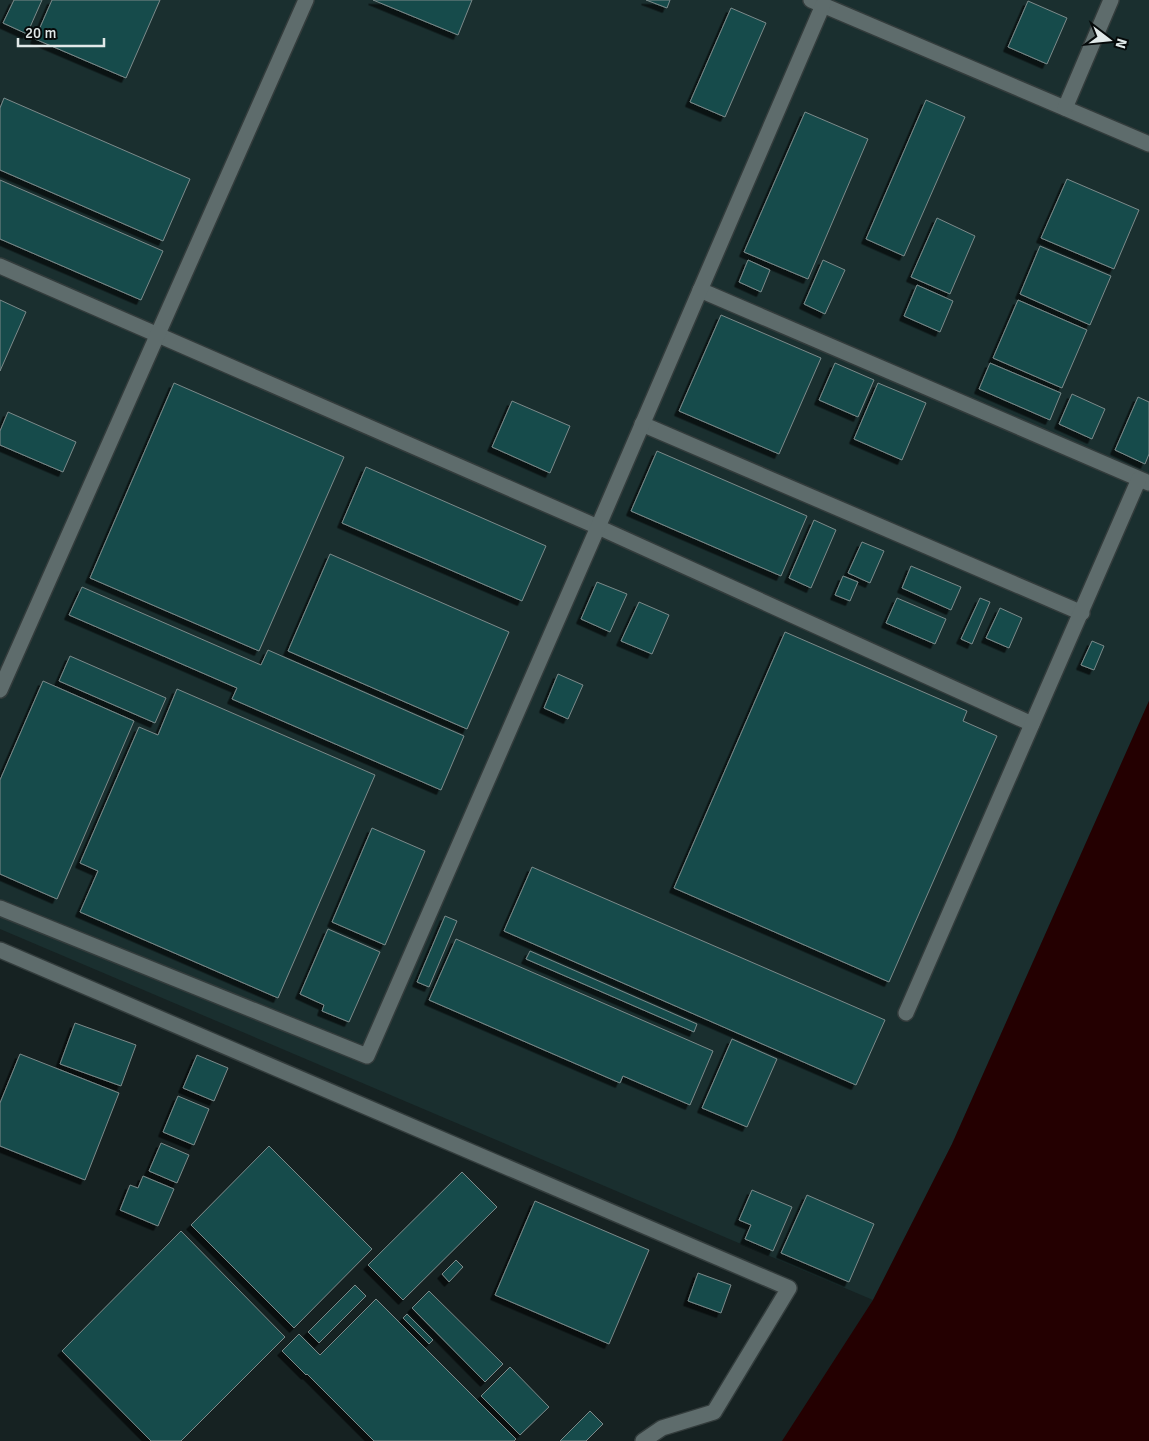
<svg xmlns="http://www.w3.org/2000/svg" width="1149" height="1441" viewBox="0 0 1149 1441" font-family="Signika,sans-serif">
	<defs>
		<filter id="shadow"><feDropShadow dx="-4.5" dy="4.5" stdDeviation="0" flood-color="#0009"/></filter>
	</defs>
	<rect width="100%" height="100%" fill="#162222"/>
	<path fill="#1a2f2f" d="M 0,0 L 1149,0 L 1149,701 L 952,1144 L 873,1300 L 0,929 Z"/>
	<path fill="#240001" d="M 1149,701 L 1149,1441 L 782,1441 L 873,1300 L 952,1144 Z"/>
	<g fill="#184b4c" stroke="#7b8a8a" filter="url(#shadow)">
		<path d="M 14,0 L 42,0 L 27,34 L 3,23 Z"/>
		<path d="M 52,0 L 160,0 L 126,78 L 35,39 Z"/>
		<path d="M 373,0 L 472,0 L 458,35 Z"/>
		<path d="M 646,0 L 670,0 L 667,8 Z"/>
		<path d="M 1028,1 L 1067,18 L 1047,64 L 1008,47 Z"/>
		<path d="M 731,8 L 766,23 L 725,117 L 690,102 Z"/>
		<path d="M 4,98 L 190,179 L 163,241 L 0,170 L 0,108 Z"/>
		<path d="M 926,100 L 965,117 L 904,256 L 866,239 Z"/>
		<path d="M 805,112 L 868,139 L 808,279 L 744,252 Z"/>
		<path d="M 1067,179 L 1139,210 L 1114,269 L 1041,238 Z"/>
		<path d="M 0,180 L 163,251 L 141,300 L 0,239 Z"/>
		<path d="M 937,218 L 975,236 L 950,294 L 911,277 Z"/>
		<path d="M 1040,246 L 1111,276 L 1090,325 L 1020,294 Z"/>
		<path d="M 748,260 L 770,270 L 761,292 L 739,282 Z"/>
		<path d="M 823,260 L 845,270 L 825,314 L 804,304 Z"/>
		<path d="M 917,285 L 953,301 L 940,332 L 904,316 Z"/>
		<path d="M 0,300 L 26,312 L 0,371 Z"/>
		<path d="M 1018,300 L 1087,330 L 1062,388 L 993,358 Z"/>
		<path d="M 721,315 L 821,358 L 779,454 L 679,411 Z"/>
		<path d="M 835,363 L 874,380 L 858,417 L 819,400 Z"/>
		<path d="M 990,363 L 1061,393 L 1050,420 L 979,389 Z"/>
		<path d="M 174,383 L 344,457 L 259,651 L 90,578 Z"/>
		<path d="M 878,383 L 926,403 L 902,460 L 854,439 Z"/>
		<path d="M 1072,394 L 1105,409 L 1092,439 L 1059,424 Z"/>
		<path d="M 1138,397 L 1149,402 L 1149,454 L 1145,464 L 1115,450 Z"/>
		<path d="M 512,401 L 570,426 L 550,473 L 492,447 Z"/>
		<path d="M 8,412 L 76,442 L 63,472 L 0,445 L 0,431 Z"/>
		<path d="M 657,451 L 807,516 L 781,576 L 631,511 Z"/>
		<path d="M 366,467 L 546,546 L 522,601 L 342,523 Z"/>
		<path d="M 814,520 L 836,530 L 811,588 L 789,578 Z"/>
		<path d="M 862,542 L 884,551 L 870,583 L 848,573 Z"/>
		<path d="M 330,554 L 509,632 L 467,729 L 288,651 Z"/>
		<path d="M 911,566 L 961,587 L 951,610 L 902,588 Z"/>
		<path d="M 843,576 L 858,582 L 850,601 L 835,595 Z"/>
		<path d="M 597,582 L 627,594 L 610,632 L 581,619 Z"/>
		<path d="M 82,587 L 261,665 L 268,650 L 464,736 L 441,790 L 232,699 L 237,688 L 69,615 Z"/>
		<path d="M 897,598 L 946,619 L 935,644 L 886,623 Z"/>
		<path d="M 980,598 L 990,602 L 972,644 L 961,639 Z"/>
		<path d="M 639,602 L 669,615 L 652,654 L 621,641 Z"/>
		<path d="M 1000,608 L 1022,618 L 1009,648 L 986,638 Z"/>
		<path d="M 785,632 L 967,711 L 963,721 L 997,736 L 889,982 L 674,888 Z"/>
		<path d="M 1092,641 L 1104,646 L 1094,670 L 1081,665 Z"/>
		<path d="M 70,656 L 166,698 L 155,723 L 59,681 Z"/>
		<path d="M 558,674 L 583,685 L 568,719 L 544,708 Z"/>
		<path d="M 43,681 L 134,721 L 57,899 L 0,874 L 0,780 Z"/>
		<path d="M 177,689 L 375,775 L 278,998 L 80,912 L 98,871 L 80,863 L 139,727 L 158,735 Z"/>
		<path d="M 372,828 L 425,851 L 385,945 L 332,922 Z"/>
		<path d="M 532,867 L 885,1020 L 856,1085 L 504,931 Z"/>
		<path d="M 445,916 L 457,921 L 429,987 L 417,982 Z"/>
		<path d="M 328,929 L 380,952 L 349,1022 L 322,1011 L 324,1005 L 300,994 Z"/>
		<path d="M 456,939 L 713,1051 L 690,1105 L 623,1076 L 620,1083 L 429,1000 Z"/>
		<path d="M 530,951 L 697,1024 L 694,1032 L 526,959 Z"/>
		<path d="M 75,1023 L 136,1045 L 121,1086 L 60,1064 Z"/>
		<path d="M 732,1039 L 777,1059 L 747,1127 L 702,1108 Z"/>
		<path d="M 20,1054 L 119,1093 L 85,1180 L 0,1146 L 0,1103 Z"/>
		<path d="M 197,1055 L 228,1068 L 214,1101 L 183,1088 Z"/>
		<path d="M 178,1096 L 209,1109 L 194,1145 L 163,1132 Z"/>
		<path d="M 161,1143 L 189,1155 L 177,1183 L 149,1171 Z"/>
		<path d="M 269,1146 L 372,1249 L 294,1328 L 191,1225 Z"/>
		<path d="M 462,1172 L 497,1207 L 403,1300 L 368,1265 Z"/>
		<path d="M 143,1176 L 174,1189 L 158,1226 L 120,1210 L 130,1185 L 138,1188 Z"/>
		<path d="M 752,1190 L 792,1207 L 773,1251 L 745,1239 L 751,1225 L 739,1220 Z"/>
		<path d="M 807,1195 L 874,1224 L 849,1282 L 781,1253 Z"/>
		<path d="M 535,1201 L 649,1250 L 609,1344 L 495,1295 Z"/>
		<path d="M 181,1231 L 285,1337 L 181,1441 L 151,1441 L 62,1351 Z"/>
		<path d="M 456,1260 L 463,1267 L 449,1282 L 442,1274 Z"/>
		<path d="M 698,1273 L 731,1285 L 721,1313 L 688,1301 Z"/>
		<path d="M 355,1285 L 366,1296 L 319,1343 L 308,1332 Z"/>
		<path d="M 429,1291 L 503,1364 L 485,1382 L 412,1308 Z"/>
		<path d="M 376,1299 L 516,1439 L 514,1441 L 374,1441 L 307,1374 L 306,1375 L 282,1351 L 299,1334 L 320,1355 Z"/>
		<path d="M 407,1314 L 433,1340 L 429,1344 L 403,1318 Z"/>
		<path d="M 510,1367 L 549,1407 L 520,1435 L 481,1396 Z"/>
		<path d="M 590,1411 L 603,1424 L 586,1441 L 560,1441 Z"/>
	</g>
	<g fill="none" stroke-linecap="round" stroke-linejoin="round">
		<g stroke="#333c3c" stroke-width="18">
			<g id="minor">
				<path d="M 811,0 L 1149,144"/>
				<path d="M 1065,108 L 1111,0"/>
				<path d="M 0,266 L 598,527 L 1032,724"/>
				<path d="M 700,290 L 1149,483"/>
				<path d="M 642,424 L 1082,613"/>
				<path d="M 0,690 L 306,0"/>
				<path d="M 0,908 L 367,1056 L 598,527 L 823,5"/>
				<path d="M 0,950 L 789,1288 L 714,1412 L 662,1428 L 643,1441"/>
				<path d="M 906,1013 L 1139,479"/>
			</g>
		</g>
		<use href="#minor" stroke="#5e6c6c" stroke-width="15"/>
	</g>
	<g transform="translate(1109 40) rotate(106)" stroke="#060a0a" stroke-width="4" paint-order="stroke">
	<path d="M0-4L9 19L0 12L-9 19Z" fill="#e1e9e9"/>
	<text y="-8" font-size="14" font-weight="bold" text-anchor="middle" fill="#e1e9e9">N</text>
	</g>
	<path d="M18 38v8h86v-8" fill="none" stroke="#e1e9e9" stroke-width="2.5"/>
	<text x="25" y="38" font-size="15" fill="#e1e9e9" stroke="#060a0a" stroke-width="4" paint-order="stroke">20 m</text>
</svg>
